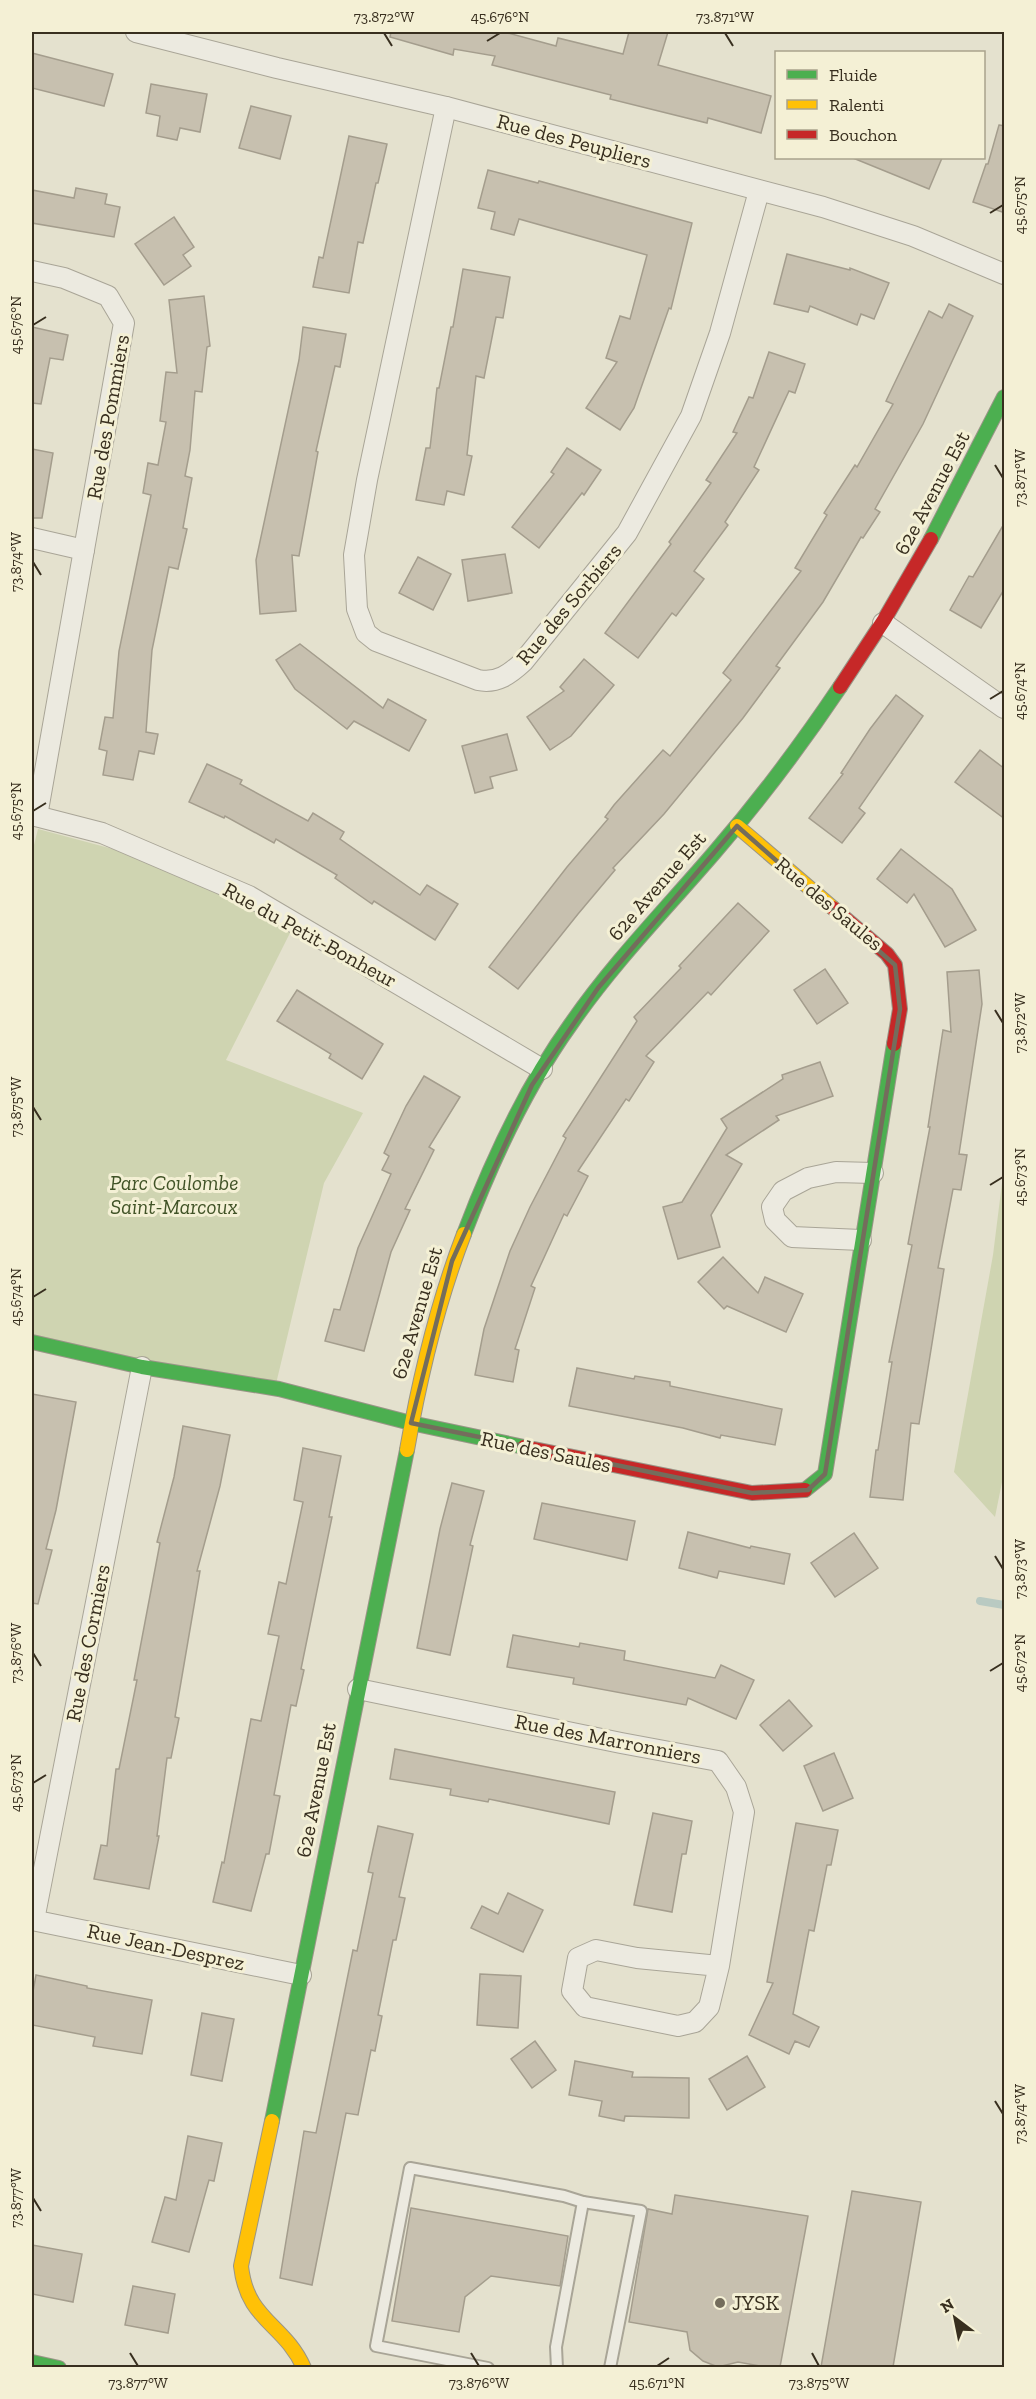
<svg xmlns="http://www.w3.org/2000/svg" width="1036" height="2399" viewBox="0 0 1036 2399" font-family="'Zilla Slab',serif">
	<rect width="100%" height="100%" fill="#e4e1ce"/>
	<g fill="#cfd4b1">
		<path d="M 38,829 L 169,864 L 293,927 L 226,1060 L 363,1113 L 324,1183 L 275,1388 L 32,1342 L 32,853 Z"/>
		<path d="M 1004,1167 L 1004,1472 L 995,1517 L 954,1472 L 993,1255 Z"/>
	</g>
	<g fill="none" stroke-linecap="round" stroke-linejoin="round">
		<path stroke="#b9cac2" stroke-width="8" d="M 980,1601 L 1004,1605"/>
	</g>
	<g fill="#c7c0af" stroke="#a49d8d" stroke-width="1.5">
		<path d="M 391,32 L 504,32 L 556,46 L 558,38 L 623,54 L 629,32 L 668,32 L 658,65 L 771,96 L 761,133 L 708,118 L 707,123 L 610,99 L 611,95 L 492,65 L 495,56 L 454,49 L 453,55 L 390,37 Z"/>
		<path d="M 32,53 L 113,74 L 104,106 L 32,88 Z"/>
		<path d="M 151,84 L 207,94 L 200,132 L 180,128 L 177,140 L 157,136 L 160,116 L 146,113 Z"/>
		<path d="M 251,106 L 291,116 L 280,159 L 239,148 Z"/>
		<path d="M 999,125 L 1005,126 L 1005,213 L 973,202 L 986,164 L 988,164 Z"/>
		<path d="M 349,136 L 387,144 L 378,183 L 376,183 L 363,243 L 358,242 L 349,293 L 313,287 L 319,257 L 323,258 Z"/>
		<path d="M 853,158 L 942,158 L 929,189 Z"/>
		<path d="M 488,170 L 538,183 L 539,181 L 692,223 L 671,309 L 669,308 L 634,408 L 620,430 L 586,408 L 617,362 L 606,358 L 620,316 L 630,319 L 647,255 L 519,219 L 514,235 L 491,229 L 495,212 L 478,208 Z"/>
		<path d="M 76,188 L 107,194 L 105,204 L 120,207 L 114,237 L 32,223 L 32,190 L 74,198 Z"/>
		<path d="M 174,217 L 194,247 L 183,255 L 191,266 L 164,285 L 135,244 Z"/>
		<path d="M 787,254 L 850,270 L 850,268 L 889,283 L 874,319 L 861,314 L 857,325 L 810,306 L 808,312 L 774,304 Z"/>
		<path d="M 463,269 L 510,277 L 503,318 L 496,317 L 484,378 L 476,376 L 467,455 L 472,456 L 464,495 L 447,491 L 444,505 L 416,500 L 426,448 L 430,448 L 437,388 L 439,388 L 451,327 L 453,327 Z"/>
		<path d="M 204,296 L 210,346 L 207,347 L 202,392 L 195,391 L 190,450 L 185,476 L 192,478 L 183,528 L 187,529 L 178,569 L 169,567 L 152,650 L 146,732 L 158,734 L 154,754 L 139,751 L 133,780 L 103,775 L 107,751 L 99,749 L 105,717 L 113,718 L 119,651 L 151,495 L 143,493 L 148,463 L 158,465 L 166,422 L 160,421 L 166,372 L 177,373 L 169,300 Z"/>
		<path d="M 949,304 L 973,316 L 923,424 L 875,509 L 880,512 L 863,538 L 861,537 L 823,602 L 776,666 L 780,668 L 743,718 L 664,814 L 613,868 L 615,870 L 578,914 L 518,989 L 489,967 L 567,867 L 608,819 L 605,817 L 614,805 L 663,750 L 670,756 L 731,680 L 723,673 L 801,571 L 795,568 L 827,515 L 824,513 L 855,465 L 857,467 L 893,404 L 886,401 L 929,311 L 942,318 Z"/>
		<path d="M 32,327 L 68,335 L 63,360 L 50,358 L 41,404 L 32,403 Z"/>
		<path d="M 303,327 L 346,334 L 340,367 L 335,366 L 316,451 L 318,452 L 299,556 L 292,555 L 296,611 L 260,614 L 256,560 L 299,360 Z"/>
		<path d="M 769,352 L 805,364 L 795,393 L 789,391 L 754,467 L 759,470 L 725,522 L 728,525 L 694,571 L 704,579 L 676,616 L 672,613 L 638,658 L 605,633 L 671,544 L 669,542 L 711,483 L 706,480 L 737,433 L 733,432 L 749,397 L 753,398 Z"/>
		<path d="M 567,448 L 601,470 L 584,495 L 582,493 L 539,548 L 512,527 L 554,474 L 551,472 Z"/>
		<path d="M 32,449 L 53,453 L 42,518 L 32,518 Z"/>
		<path d="M 1005,522 L 1005,588 L 981,628 L 950,610 L 969,576 L 973,577 Z"/>
		<path d="M 505,554 L 512,593 L 468,601 L 462,560 Z"/>
		<path d="M 418,557 L 451,574 L 433,610 L 399,593 Z"/>
		<path d="M 300,644 L 383,708 L 388,699 L 426,720 L 409,751 L 354,721 L 347,729 L 295,689 L 276,660 Z"/>
		<path d="M 584,659 L 614,685 L 571,736 L 550,750 L 527,717 L 564,691 L 560,687 Z"/>
		<path d="M 896,695 L 923,716 L 859,808 L 865,813 L 842,843 L 809,818 L 843,774 L 841,773 L 870,729 Z"/>
		<path d="M 507,734 L 517,770 L 490,777 L 493,788 L 475,793 L 462,746 Z"/>
		<path d="M 980,750 L 1005,769 L 1005,819 L 955,782 Z"/>
		<path d="M 207,764 L 242,780 L 240,784 L 308,821 L 313,813 L 344,832 L 340,839 L 420,895 L 427,885 L 458,904 L 435,940 L 374,901 L 372,904 L 335,878 L 337,875 L 276,839 L 274,843 L 225,816 L 224,818 L 189,802 Z"/>
		<path d="M 901,849 L 952,889 L 976,930 L 945,947 L 914,894 L 907,903 L 877,879 Z"/>
		<path d="M 738,903 L 769,931 L 711,995 L 708,992 L 646,1056 L 654,1062 L 629,1101 L 626,1099 L 578,1171 L 588,1176 L 567,1216 L 564,1214 L 531,1286 L 535,1288 L 515,1349 L 519,1350 L 513,1382 L 475,1375 L 484,1329 L 510,1251 L 530,1207 L 566,1138 L 563,1136 L 637,1021 L 634,1017 L 681,968 L 679,966 Z"/>
		<path d="M 825,969 L 848,1003 L 817,1024 L 794,990 Z"/>
		<path d="M 979,970 L 982,1004 L 959,1154 L 967,1155 L 961,1190 L 953,1189 L 938,1268 L 944,1269 L 919,1424 L 911,1423 L 903,1500 L 870,1497 L 876,1450 L 878,1450 L 892,1362 L 889,1362 L 912,1245 L 908,1244 L 930,1127 L 928,1127 L 943,1030 L 951,1032 L 947,972 Z"/>
		<path d="M 297,990 L 383,1044 L 362,1079 L 329,1058 L 331,1054 L 277,1021 Z"/>
		<path d="M 820,1062 L 833,1096 L 776,1116 L 779,1120 L 726,1155 L 742,1164 L 711,1215 L 720,1247 L 678,1259 L 663,1207 L 682,1202 L 727,1128 L 721,1119 L 783,1079 L 782,1075 Z"/>
		<path d="M 424,1076 L 460,1097 L 429,1147 L 434,1150 L 405,1209 L 410,1210 L 391,1252 L 364,1351 L 325,1341 L 334,1309 L 340,1310 L 358,1248 L 391,1174 L 382,1170 L 389,1156 L 384,1153 L 406,1106 Z"/>
		<path d="M 723,1257 L 758,1293 L 765,1277 L 803,1294 L 786,1332 L 727,1306 L 724,1309 L 698,1282 Z"/>
		<path d="M 577,1368 L 634,1379 L 635,1376 L 670,1382 L 670,1386 L 782,1409 L 775,1445 L 721,1435 L 720,1438 L 683,1428 L 569,1406 Z"/>
		<path d="M 32,1394 L 76,1402 L 56,1510 L 46,1549 L 52,1550 L 38,1604 L 32,1603 Z"/>
		<path d="M 183,1426 L 230,1435 L 220,1486 L 197,1571 L 200,1571 L 175,1717 L 179,1718 L 171,1758 L 167,1758 L 157,1836 L 159,1836 L 149,1889 L 94,1879 L 101,1845 L 107,1846 L 116,1769 L 119,1769 L 137,1680 L 134,1680 L 160,1543 L 157,1542 L 174,1477 Z"/>
		<path d="M 303,1448 L 341,1456 L 329,1517 L 332,1517 L 301,1669 L 304,1670 L 296,1706 L 291,1705 L 274,1795 L 280,1796 L 269,1854 L 266,1854 L 251,1911 L 213,1902 L 222,1862 L 224,1863 L 251,1719 L 261,1721 L 279,1636 L 268,1634 L 279,1582 L 286,1584 L 303,1502 L 294,1500 Z"/>
		<path d="M 452,1483 L 484,1491 L 470,1545 L 473,1546 L 450,1655 L 417,1648 L 440,1529 Z"/>
		<path d="M 542,1503 L 635,1521 L 627,1560 L 534,1539 Z"/>
		<path d="M 688,1532 L 750,1548 L 751,1546 L 790,1554 L 784,1584 L 719,1571 L 717,1578 L 679,1568 Z"/>
		<path d="M 854,1533 L 878,1568 L 835,1597 L 811,1563 Z"/>
		<path d="M 513,1635 L 579,1647 L 580,1643 L 625,1651 L 624,1660 L 715,1678 L 721,1665 L 754,1680 L 736,1719 L 688,1698 L 686,1705 L 573,1684 L 574,1678 L 507,1667 Z"/>
		<path d="M 789,1700 L 812,1726 L 783,1751 L 760,1725 Z"/>
		<path d="M 395,1749 L 615,1792 L 609,1824 L 489,1799 L 488,1802 L 450,1795 L 451,1789 L 390,1779 Z"/>
		<path d="M 834,1753 L 853,1798 L 823,1811 L 804,1766 Z"/>
		<path d="M 653,1813 L 692,1821 L 686,1854 L 682,1854 L 672,1912 L 634,1905 Z"/>
		<path d="M 796,1823 L 838,1830 L 831,1865 L 827,1865 L 814,1931 L 809,1930 L 793,2014 L 819,2027 L 809,2047 L 795,2041 L 789,2054 L 749,2035 L 773,1983 L 767,1982 Z"/>
		<path d="M 378,1826 L 413,1834 L 399,1897 L 405,1898 L 396,1940 L 393,1940 L 378,2015 L 382,2016 L 375,2051 L 371,2050 L 358,2115 L 346,2113 L 312,2285 L 280,2278 L 304,2131 L 316,2133 L 353,1950 L 357,1951 L 373,1873 L 368,1872 Z"/>
		<path d="M 508,1893 L 543,1910 L 523,1952 L 471,1928 L 482,1906 L 498,1914 Z"/>
		<path d="M 480,1974 L 521,1976 L 518,2028 L 477,2025 Z"/>
		<path d="M 36,1975 L 87,1986 L 87,1988 L 152,2000 L 142,2054 L 93,2046 L 95,2037 L 32,2025 L 32,1997 Z"/>
		<path d="M 202,2013 L 234,2019 L 222,2081 L 191,2075 Z"/>
		<path d="M 535,2041 L 556,2070 L 532,2088 L 511,2059 Z"/>
		<path d="M 747,2056 L 765,2087 L 727,2110 L 709,2079 Z"/>
		<path d="M 575,2061 L 633,2072 L 632,2077 L 689,2078 L 689,2118 L 625,2116 L 624,2121 L 599,2116 L 602,2101 L 569,2095 Z"/>
		<path d="M 188,2136 L 222,2143 L 214,2181 L 209,2180 L 189,2252 L 152,2242 L 165,2197 L 176,2200 Z"/>
		<path d="M 852,2191 L 921,2202 L 893,2367 L 821,2367 Z"/>
		<path d="M 675,2195 L 808,2216 L 780,2367 L 766,2367 L 738,2362 L 718,2367 L 703,2361 L 690,2350 L 687,2332 L 629,2322 L 648,2209 L 672,2214 Z"/>
		<path d="M 411,2208 L 568,2236 L 560,2286 L 491,2276 L 465,2297 L 459,2332 L 392,2321 Z"/>
		<path d="M 32,2245 L 82,2254 L 73,2302 L 32,2294 Z"/>
		<path d="M 133,2286 L 175,2294 L 168,2333 L 125,2325 Z"/>
	</g>
	<g fill="none" stroke-linecap="round" stroke-linejoin="round">
		<g stroke="#a9a597" stroke-width="14">
			<g id="lane">
				<path d="M 488,2368 L 376,2346 L 410,2168 L 564,2196 L 583,2202"/>
				<path d="M 557,2368 L 556,2347 L 583,2202 L 641,2211 L 610,2368"/>
			</g>
		</g>
		<g stroke="#a9a597" stroke-width="22">
			<g id="street">
				<path d="M 136,32 L 277,68 L 446,107 L 823,207 L 913,236 L 1004,274"/>
				<path d="M 446,107 L 367,480 L 354,555 L 357,609 L 366,633 L 376,641 L 478,680 C 497,684 510,674 523,662 L 627,533 L 691,416 L 720,333 L 759,191"/>
				<path d="M 32,271 L 64,278 L 108,296 L 124,323 L 37,816"/>
				<path d="M 32,538 L 84,550"/>
				<path d="M 883,623 L 1004,708"/>
				<path d="M 32,815 L 102,833 L 249,896 L 542,1069"/>
				<path d="M 861,1240 L 792,1237 L 775,1220 L 772,1207 L 783,1191 L 808,1178 L 836,1172 L 873,1173"/>
				<path d="M 358,1689 L 621,1743 L 718,1761 L 736,1787 L 744,1812 L 719,1966 L 709,2007 L 695,2022 L 678,2026 L 585,2007 L 572,1991 L 578,1958 L 596,1950 L 637,1958 L 719,1966"/>
				<path d="M 32,1920 L 301,1975"/>
				<path d="M 34,1920 L 142,1367"/>
			</g>
		</g>
		<g stroke="#999587" stroke-width="16">
			<g id="fast">
				<path d="M 931,539 L 1004,397"/>
				<path d="M 464,1234 C 492,1160 525,1088 571,1024 C 613,963 665,910 714,853 C 759,801 801,745 840,687"/>
				<path d="M 32,1342 L 142,1367 L 279,1389 L 411,1423 L 524,1447"/>
				<path d="M 805,1490 L 825,1474 L 894,1044"/>
				<path d="M 272,2121 L 407,1450"/>
				<path d="M 32,2362 L 59,2368"/>
			</g>
		</g>
		<g stroke="#999587" stroke-width="16">
			<g id="slow">
				<path d="M 737,826 L 833,908"/>
				<path d="M 407,1450 C 420,1376 437,1304 464,1234"/>
				<path d="M 272,2121 L 241,2266 C 247,2321 284,2323 304,2368"/>
			</g>
		</g>
		<g stroke="#999587" stroke-width="16">
			<g id="jam">
				<path d="M 840,687 L 884,620 L 931,539"/>
				<path d="M 833,908 L 887,954 L 895,965 L 900,1009 L 894,1044"/>
				<path d="M 524,1447 L 752,1493 L 805,1490"/>
			</g>
		</g>
		<use href="#lane" stroke="#eceae0" stroke-width="10"/>
		<use href="#street" stroke="#eceae0" stroke-width="20"/>
		<use href="#fast" stroke="#4caf50" stroke-width="14"/>
		<use href="#slow" stroke="#ffc107" stroke-width="14"/>
		<use href="#jam" stroke="#c62828" stroke-width="14"/>
	</g>
	<path fill="none" stroke="#746d5c" stroke-width="4.5" stroke-linejoin="round" d="M 737,826 L 895,965 L 900,1009 L 825,1474 L 808,1490 L 752,1493 L 411,1423 L 452,1261 L 532,1085 L 598,988 Z"/>
	<path fill="none" stroke="#382f1f" stroke-width="2" d="M 384,33 L 392,46M 725,33 L 733,46M 487,41 L 500,33M 990,213 L 1003,205M 33,325 L 46,317M 995,465 L 1003,478M 33,562 L 41,575M 990,699 L 1003,691M 33,811 L 46,803M 995,1010 L 1003,1023M 33,1107 L 41,1120M 990,1185 L 1003,1177M 33,1297 L 46,1289M 995,1556 L 1003,1569M 33,1653 L 41,1666M 990,1671 L 1003,1663M 33,1783 L 46,1775M 995,2101 L 1003,2114M 33,2198 L 41,2211M 130,2353 L 138,2366M 471,2353 L 479,2366M 812,2353 L 819,2366M 657,2366 L 669,2358"/>
	<circle fill="#746d5c" stroke="#f4f0d5" stroke-width="2" cx="720" cy="2303" r="6"/>
	<g text-anchor="middle" stroke-width="6" stroke-linejoin="round" paint-order="stroke">
		<g font-size="21" fill="#382f1f" stroke="#f4f0d5">
			<text transform="translate(574 141) rotate(15)" y="7">Rue des Peupliers</text>
			<text transform="translate(108 417) rotate(-80)" y="7">Rue des Pommiers</text>
			<text transform="translate(932 493) rotate(-62)" y="7">62e Avenue Est</text>
			<text transform="translate(569 604) rotate(-50)" y="7">Rue des Sorbiers</text>
			<text transform="translate(657 886) rotate(-49)" y="7">62e Avenue Est</text>
			<text transform="translate(829 904) rotate(40)" y="7">Rue des Saules</text>
			<text transform="translate(310 935) rotate(29)" y="7">Rue du Petit-Bonheur</text>
			<text transform="translate(417 1313) rotate(-74)" y="7">62e Avenue Est</text>
			<text transform="translate(546 1452) rotate(12)" y="7">Rue des Saules</text>
			<text transform="translate(88 1643) rotate(-79)" y="7">Rue des Cormiers</text>
			<text transform="translate(608 1739) rotate(11)" y="7">Rue des Marronniers</text>
			<text transform="translate(316 1790) rotate(-79)" y="7">62e Avenue Est</text>
			<text transform="translate(166 1947) rotate(12)" y="7">Rue Jean-Desprez</text>
		</g>
		<g font-size="21" font-style="italic" fill="#415327" stroke="#f4f0d5">
			<text x="174" y="1190">Parc Coulombe<tspan x="174" dy="24">Saint-Marcoux</tspan></text>
		</g>
		<g font-size="21" fill="#382f1f" stroke="#f4f0d5" text-anchor="start">
			<text x="732" y="2310">JYSK</text>
		</g>
	</g>
	<rect width="1036" height="2399" fill="none" stroke="#f4f0d5" stroke-width="66"/>
	<rect x="775" y="51" width="210" height="108" fill="#f4f0d5" stroke="#a9a38c" stroke-width="1.5"/>
	<rect x="787" y="70" width="30" height="9" fill="#4caf50" stroke="#a9a38c" stroke-width="1.5"/>
	<text x="829" y="81" font-size="18" fill="#382f1f">Fluide</text>
	<rect x="787" y="100" width="30" height="9" fill="#ffc107" stroke="#a9a38c" stroke-width="1.5"/>
	<text x="829" y="111" font-size="18" fill="#382f1f">Ralenti</text>
	<rect x="787" y="130" width="30" height="9" fill="#c62828" stroke="#a9a38c" stroke-width="1.5"/>
	<text x="829" y="141" font-size="18" fill="#382f1f">Bouchon</text>
	<g transform="translate(955 2318) rotate(328)" stroke="#f4f0d5" stroke-width="4.5" paint-order="stroke">
	<path d="M0-4.5L10 22L0 15L-10 22Z" fill="#382f1f"/>
	<text y="-9" font-size="16" font-weight="bold" text-anchor="middle" fill="#382f1f">N</text>
	</g>
	<rect x="33" y="33" width="970" height="2333" fill="none" stroke="#382f1f" stroke-width="2"/>
	<g font-size="15" text-anchor="middle" fill="#382f1f">
		<text x="384" y="22">73.872°W</text>
		<text x="500" y="22">45.676°N</text>
		<text x="725" y="22">73.871°W</text>
		<text transform="translate(1020 205) rotate(-90)" y="5">45.675°N</text>
		<text transform="translate(16 325) rotate(-90)" y="5">45.676°N</text>
		<text transform="translate(1020 478) rotate(-90)" y="5">73.871°W</text>
		<text transform="translate(16 562) rotate(-90)" y="5">73.874°W</text>
		<text transform="translate(1020 691) rotate(-90)" y="5">45.674°N</text>
		<text transform="translate(16 811) rotate(-90)" y="5">45.675°N</text>
		<text transform="translate(1020 1023) rotate(-90)" y="5">73.872°W</text>
		<text transform="translate(16 1107) rotate(-90)" y="5">73.875°W</text>
		<text transform="translate(1020 1177) rotate(-90)" y="5">45.673°N</text>
		<text transform="translate(16 1297) rotate(-90)" y="5">45.674°N</text>
		<text transform="translate(1020 1569) rotate(-90)" y="5">73.873°W</text>
		<text transform="translate(16 1653) rotate(-90)" y="5">73.876°W</text>
		<text transform="translate(1020 1663) rotate(-90)" y="5">45.672°N</text>
		<text transform="translate(16 1783) rotate(-90)" y="5">45.673°N</text>
		<text transform="translate(1020 2114) rotate(-90)" y="5">73.874°W</text>
		<text transform="translate(16 2198) rotate(-90)" y="5">73.877°W</text>
		<text x="138" y="2388">73.877°W</text>
		<text x="479" y="2388">73.876°W</text>
		<text x="657" y="2388">45.671°N</text>
		<text x="819" y="2388">73.875°W</text>
	</g>
</svg>
